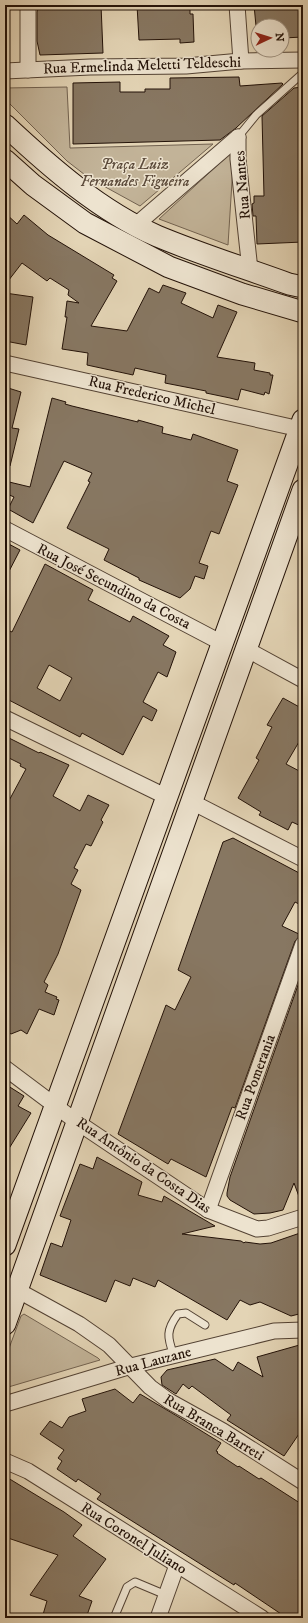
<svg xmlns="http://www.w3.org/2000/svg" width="308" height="1623" viewBox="0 0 308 1623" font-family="'IM FELL DW Pica',serif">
	<rect width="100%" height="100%" fill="#e3d4b5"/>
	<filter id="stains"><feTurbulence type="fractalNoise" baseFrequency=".005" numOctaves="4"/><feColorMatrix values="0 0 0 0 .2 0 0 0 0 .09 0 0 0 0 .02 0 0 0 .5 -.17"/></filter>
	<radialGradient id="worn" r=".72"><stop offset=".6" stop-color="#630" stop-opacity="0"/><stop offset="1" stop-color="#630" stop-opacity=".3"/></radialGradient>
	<g fill="#c2b398" stroke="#726250">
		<path d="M 67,87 L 70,148 L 213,144 L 140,206 L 89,178 L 67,161 L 5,99 L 5,88 Z"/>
		<path d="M 234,150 L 228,245 L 159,219 Z"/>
		<path d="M 24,1314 L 98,1358 L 100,1360 L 5,1388 L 5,1359 L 21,1316 Z"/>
	</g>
	<g fill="#877762" stroke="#231208" fill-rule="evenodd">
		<path d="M 42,5 L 101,5 L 103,53 L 40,55 L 37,41 L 37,12 L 38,8 Z"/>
		<path d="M 137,5 L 190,5 L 190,14 L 193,14 L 194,42 L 180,43 L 180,39 L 139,40 Z"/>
		<path d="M 254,5 L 303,5 L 303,37 L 283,38 L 282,26 L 256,26 Z"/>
		<path d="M 239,77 L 240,86 L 282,83 L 283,84 L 236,128 L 220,140 L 73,144 L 73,83 L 120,82 L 120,92 L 145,92 L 145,89 L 170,89 L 170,78 Z"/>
		<path d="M 303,87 L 303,242 L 257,244 L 256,216 L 253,216 L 252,204 L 254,203 L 254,196 L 264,196 L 262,116 L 294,88 Z"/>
		<path d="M 5,213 L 17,224 L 24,215 L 48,235 L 114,275 L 112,278 L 117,281 L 91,326 L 127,331 L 149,288 L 159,293 L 163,285 L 186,293 L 181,303 L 213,318 L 218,305 L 237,312 L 217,357 L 255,363 L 254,370 L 270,373 L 270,375 L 273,375 L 269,394 L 265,392 L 264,395 L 241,389 L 238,400 L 230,398 L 206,393 L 206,391 L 165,383 L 166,375 L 135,368 L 133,375 L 87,365 L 88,353 L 62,349 L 67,317 L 65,317 L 67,301 L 79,303 L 68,295 L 69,290 L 50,278 L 47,281 L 22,263 L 5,285 Z"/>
		<path d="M 5,293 L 33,297 L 26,345 L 5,341 Z"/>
		<path d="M 5,387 L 21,392 L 12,428 L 19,429 L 10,466 L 5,466 Z"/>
		<path d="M 52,398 L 66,402 L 65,404 L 72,406 L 138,422 L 138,420 L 163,427 L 162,433 L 191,440 L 193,434 L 238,450 L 227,481 L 238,485 L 219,534 L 211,531 L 199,563 L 208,566 L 204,579 L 195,576 L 190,589 L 180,598 L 139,580 L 139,578 L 104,560 L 109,549 L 67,528 L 90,482 L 88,481 L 92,473 L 64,461 L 33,523 L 8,509 L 14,497 L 5,493 L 5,481 L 30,487 Z"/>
		<path d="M 5,542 L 20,550 L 5,579 Z"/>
		<path d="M 45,564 L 93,590 L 88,600 L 130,622 L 133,616 L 169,636 L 163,645 L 176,652 L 167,677 L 158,672 L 143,702 L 157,710 L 152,721 L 143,716 L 123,755 L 82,733 L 80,737 L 5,698 L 5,629 L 12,632 ZM 49,665 L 72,678 L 60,701 L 37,688 Z"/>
		<path d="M 283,698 L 303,709 L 303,735 L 286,764 L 303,773 L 303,827 L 292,822 L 288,830 L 259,815 L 261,812 L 238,798 L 259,760 L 256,758 L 272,727 L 267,725 Z"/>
		<path d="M 5,736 L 39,753 L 40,752 L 69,765 L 53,796 L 80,811 L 88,795 L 109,805 L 101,820 L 103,822 L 91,846 L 86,844 L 74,868 L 78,870 L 71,884 L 81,890 L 58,954 L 44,982 L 48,985 L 45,992 L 57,997 L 56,999 L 59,1000 L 54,1015 L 39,1009 L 27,1034 L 21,1030 L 11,1034 L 5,1030 L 5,808 L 26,769 L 20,766 L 21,764 L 5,756 Z"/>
		<path d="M 233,838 L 303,875 L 303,906 L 295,902 L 282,926 L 301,935 L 295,941 L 235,1108 L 232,1107 L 206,1177 L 171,1159 L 168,1164 L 118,1134 L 166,1005 L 175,1010 L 191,977 L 178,970 L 223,842 Z"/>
		<path d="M 303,971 L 303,1202 L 301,1202 L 294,1183 L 283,1210 L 270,1213 L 254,1214 L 230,1200 L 227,1196 L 227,1193 L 230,1177 Z"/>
		<path d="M 5,1084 L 24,1096 L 18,1106 L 31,1113 L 5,1155 Z"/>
		<path d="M 97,1157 L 142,1182 L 138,1195 L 162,1202 L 164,1196 L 215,1226 L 182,1234 L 241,1241 L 244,1243 L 245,1242 L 260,1244 L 271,1243 L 303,1232 L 303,1313 L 291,1316 L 260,1302 L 250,1305 L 240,1300 L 227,1320 L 158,1280 L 155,1287 L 133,1278 L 130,1286 L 115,1280 L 106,1302 L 40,1275 L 51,1243 L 62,1247 L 71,1220 L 60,1216 L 80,1164 L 93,1169 Z"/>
		<path d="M 303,1344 L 303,1428 L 284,1456 L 227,1420 L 231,1415 L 192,1386 L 189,1389 L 183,1384 L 176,1394 L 162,1385 L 161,1377 L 167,1370 L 215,1359 L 233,1371 L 238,1362 L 263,1377 L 257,1357 Z"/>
		<path d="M 115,1389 L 133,1403 L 140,1394 L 182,1419 L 221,1443 L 216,1451 L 218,1452 L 217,1453 L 238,1467 L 239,1466 L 259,1479 L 261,1478 L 303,1505 L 303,1618 L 287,1618 L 235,1583 L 234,1585 L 97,1499 L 101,1494 L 78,1479 L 76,1482 L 57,1469 L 62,1461 L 58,1458 L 64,1450 L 40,1434 L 50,1421 L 62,1428 L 69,1417 L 86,1411 L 82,1399 Z"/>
		<path d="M 8,1478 L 64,1512 L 82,1525 L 73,1536 L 106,1559 L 79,1596 L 92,1601 L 86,1618 L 42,1618 L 47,1601 L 30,1595 L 58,1555 L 5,1537 L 5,1486 Z"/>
	</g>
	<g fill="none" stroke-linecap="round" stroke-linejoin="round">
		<g stroke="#534233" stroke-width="9">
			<g id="lane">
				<path d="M 238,137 L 256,115 L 303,73"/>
				<path d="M 174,1356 C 167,1337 166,1330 178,1314 L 186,1313 L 205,1325"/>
				<path d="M 114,1618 L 127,1587 L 135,1582 L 166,1595"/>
			</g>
		</g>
		<g stroke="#534233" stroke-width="17">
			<g id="street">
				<path d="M 237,5 L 241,61"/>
				<path d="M 28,70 L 28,5"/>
				<path d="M 5,71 L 90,67 L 186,66 L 241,61 L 303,60"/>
				<path d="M 238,137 L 238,159 L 250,270"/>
				<path d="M 136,225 L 238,137"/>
				<path d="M 5,363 L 300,429"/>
				<path d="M 5,529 L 222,643"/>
				<path d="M 246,649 L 303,680"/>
				<path d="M 5,718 L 167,797"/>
				<path d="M 192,802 L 303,859"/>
				<path d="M 5,1068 L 77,1122 L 208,1210 L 257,1229 L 268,1228 L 303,1217"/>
				<path d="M 208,1210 L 303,944"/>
				<path d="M 17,1290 L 79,1324 L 109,1345 L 150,1387 L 169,1401 L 223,1431 L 303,1482"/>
				<path d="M 5,1404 L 131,1366 L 274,1331 L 303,1330"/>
				<path d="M 5,1461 L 28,1471 L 262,1618"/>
				<path d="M 158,1618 L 177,1565"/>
			</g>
		</g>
		<g stroke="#231208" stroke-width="23">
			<g id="secondary">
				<path d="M 5,125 C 50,167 100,211 157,236 C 200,254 245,268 289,284 L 303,287"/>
				<path d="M 5,160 L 33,185 L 85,223 L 169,267 L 242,294 L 303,312"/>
				<path d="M 5,1245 L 303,420"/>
				<path d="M 5,1324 L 303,490"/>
			</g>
		</g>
		<use href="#lane" stroke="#ede3cf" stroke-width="7"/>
		<use href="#street" stroke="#ede3cf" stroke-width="15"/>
		<use href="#secondary" stroke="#ede3cf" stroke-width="21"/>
	</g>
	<g text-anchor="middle" stroke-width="3" stroke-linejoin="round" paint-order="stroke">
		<g font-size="15" fill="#231208" stroke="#ede3cf">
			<text transform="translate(142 65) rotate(-2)" y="5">Rua Ermelinda Meletti Teldeschi</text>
			<text transform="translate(242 185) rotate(-95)" y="5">Rua Nantes</text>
			<text transform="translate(152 395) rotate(13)" y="5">Rua Frederico Michel</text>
			<text transform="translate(114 586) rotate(27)" y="5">Rua José Secundino da Costa</text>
			<text transform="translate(255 1077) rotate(-70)" y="5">Rua Pomerania</text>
			<text transform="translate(144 1165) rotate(34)" y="5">Rua Antônio da Costa Dias</text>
			<text transform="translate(153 1361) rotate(-15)" y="5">Rua Lauzane</text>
			<text transform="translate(214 1427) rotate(31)" y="5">Rua Branca Barreti</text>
			<text transform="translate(134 1538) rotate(32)" y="5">Rua Coronel Juliano</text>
		</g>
		<g font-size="15" font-style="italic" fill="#5b4a3a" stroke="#ede3cf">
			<text x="135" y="169">Praça Luiz<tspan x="135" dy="17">Fernandes Figueira</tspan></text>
		</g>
	</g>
	<rect width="308" height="1623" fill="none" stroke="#e3d4b5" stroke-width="20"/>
	<rect x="6" y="6" width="296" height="1611" fill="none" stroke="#231208" stroke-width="2"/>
	<rect x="10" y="10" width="288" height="1603" fill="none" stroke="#231208"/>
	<g transform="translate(270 38) rotate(86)"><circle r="19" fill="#ede3cf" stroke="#9c8f7f"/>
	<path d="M0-3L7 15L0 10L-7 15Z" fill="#8f2418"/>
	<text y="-6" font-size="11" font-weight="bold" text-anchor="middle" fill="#231208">N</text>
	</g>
	<rect width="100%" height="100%" filter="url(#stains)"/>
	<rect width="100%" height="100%" fill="url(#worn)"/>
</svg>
